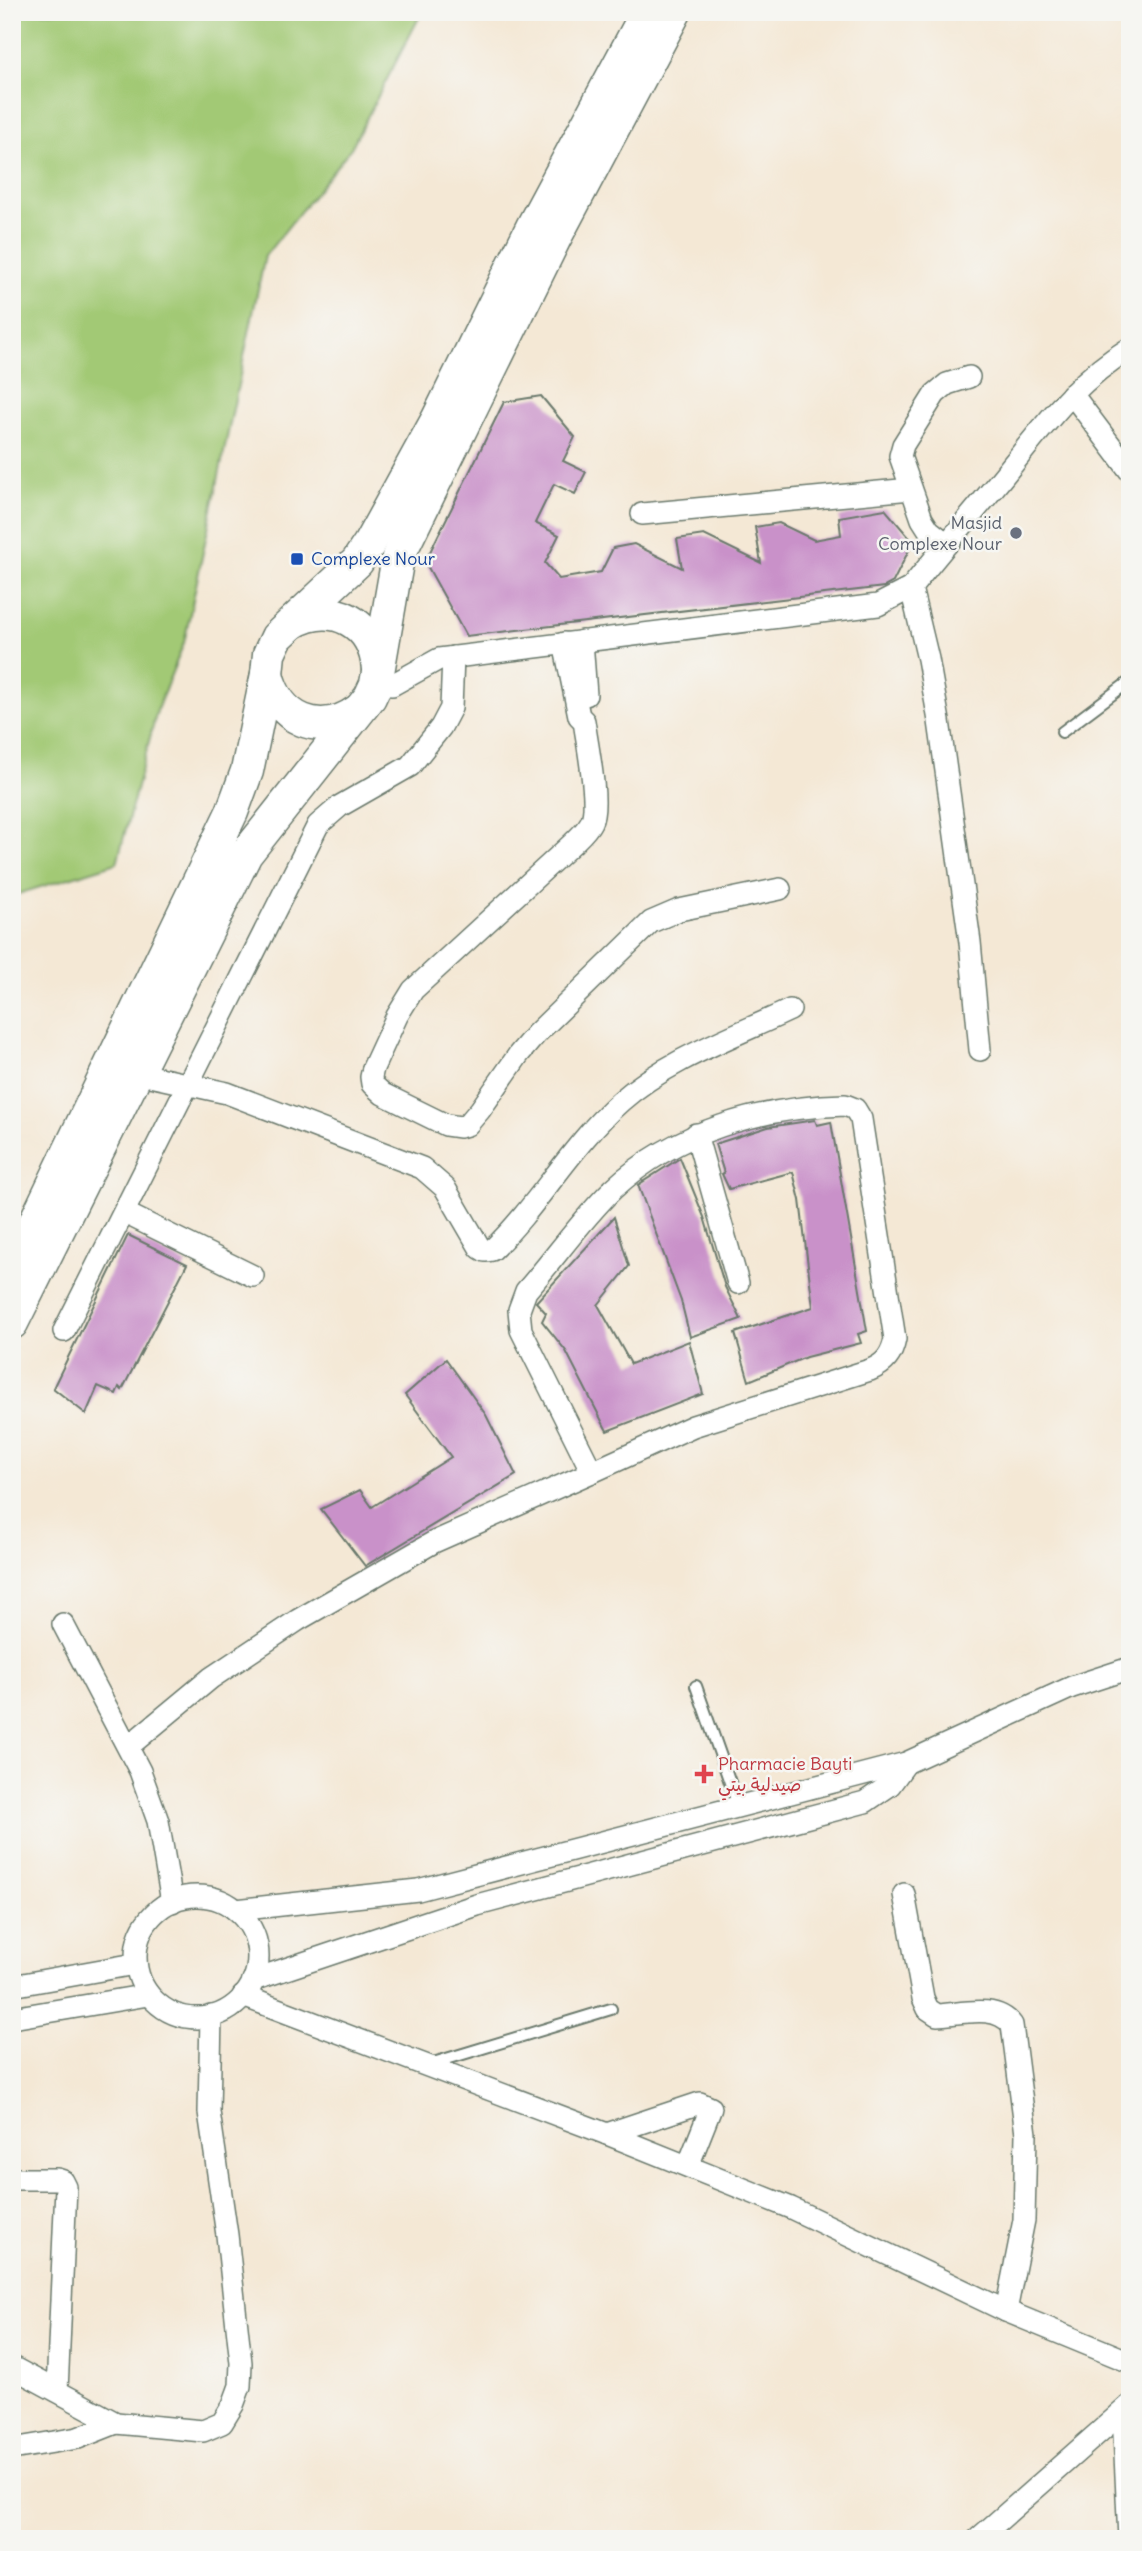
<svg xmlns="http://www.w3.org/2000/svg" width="1142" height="2551" viewBox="0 0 1142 2551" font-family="Delius,'Playpen Sans Arabic',sans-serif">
	<rect width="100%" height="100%" fill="#f6f6f2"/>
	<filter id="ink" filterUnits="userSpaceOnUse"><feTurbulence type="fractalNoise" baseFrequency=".0143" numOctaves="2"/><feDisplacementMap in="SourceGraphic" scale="14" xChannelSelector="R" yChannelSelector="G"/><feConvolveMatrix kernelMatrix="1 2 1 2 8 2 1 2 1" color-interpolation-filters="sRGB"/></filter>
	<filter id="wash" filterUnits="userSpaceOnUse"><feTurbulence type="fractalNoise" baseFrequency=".00686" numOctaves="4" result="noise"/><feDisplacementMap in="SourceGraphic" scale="28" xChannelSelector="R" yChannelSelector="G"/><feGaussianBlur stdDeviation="1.57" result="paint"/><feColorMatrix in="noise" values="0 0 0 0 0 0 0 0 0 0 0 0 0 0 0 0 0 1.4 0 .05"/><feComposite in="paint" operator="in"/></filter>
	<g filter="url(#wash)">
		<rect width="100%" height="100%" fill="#f4e8d5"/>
		<path fill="#a2c974" stroke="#608354" stroke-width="2" d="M 12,12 L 422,12 L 351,148 L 265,256 L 184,643 L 158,707 L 117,863 L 12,896 Z"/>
		<g id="blocks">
			<g fill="#c991c9">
				<path d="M 541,396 L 575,437 L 563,461 L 586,472 L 575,494 L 554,484 L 535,523 L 559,535 L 545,563 L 559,579 L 601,572 L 613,548 L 634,544 L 682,568 L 677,539 L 704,535 L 761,563 L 755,527 L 779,523 L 814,540 L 841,535 L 839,517 L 885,509 L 913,542 L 893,582 L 884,587 L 466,636 L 425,562 L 504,402 Z"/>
				<path d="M 815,1120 L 817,1125 L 831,1122 L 867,1331 L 858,1334 L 861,1343 L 806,1357 L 749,1381 L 735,1333 L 813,1307 L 800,1200 L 793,1172 L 729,1189 L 722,1174 L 724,1173 L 715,1144 L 768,1127 Z"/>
				<path d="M 680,1158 L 704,1217 L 725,1287 L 741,1319 L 690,1337 L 681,1301 L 638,1185 Z"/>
				<path d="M 614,1217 L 629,1266 L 598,1305 L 631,1364 L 689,1341 L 703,1394 L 607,1431 L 566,1351 L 542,1321 L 546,1313 L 536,1302 Z"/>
				<path d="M 128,1235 L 187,1264 L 122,1390 L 119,1387 L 116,1394 L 98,1386 L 86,1414 L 53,1388 Z"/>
				<path d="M 446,1359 L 486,1415 L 516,1475 L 365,1566 L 321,1509 L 360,1490 L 372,1507 L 451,1457 L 405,1395 Z"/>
			</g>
		</g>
	</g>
	<g filter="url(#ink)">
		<use href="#blocks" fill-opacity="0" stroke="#6a796c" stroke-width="2"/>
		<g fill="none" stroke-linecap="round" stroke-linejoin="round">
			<g stroke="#6a796c" stroke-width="14">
				<g id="lane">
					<path d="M 1062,732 L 1130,681"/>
					<path d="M 696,1686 L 738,1805"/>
					<path d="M 430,2064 L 611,2009"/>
				</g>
			</g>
			<g stroke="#6a796c" stroke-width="24">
				<g id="street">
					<path d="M 1072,394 L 1130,471"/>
					<path d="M 642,514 L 911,489"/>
					<path d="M 947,544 L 929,530 L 922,519 L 900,456 L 903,445 L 935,394 L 947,384 L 969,377"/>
					<path d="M 911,588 C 944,546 980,506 1013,464 C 1050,418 1078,380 1130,348"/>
					<path d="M 582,641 L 586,695"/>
					<path d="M 564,643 L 579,716 L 584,721 C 587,743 600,805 591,822 C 587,830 579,837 573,843 L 413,990 L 397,1016 L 373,1068 L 371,1077 L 372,1084 L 383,1094 L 446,1125 L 460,1127 L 467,1125 L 480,1110 L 519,1054 L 536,1034 L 651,922 L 679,910 L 780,889"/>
					<path d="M 376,684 L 392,685 L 439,659 L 878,605 L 911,588 L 928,659 L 939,721 L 970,942 L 980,1050"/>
					<path d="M 136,1073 L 227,1093 L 422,1168 L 445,1188 L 480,1248 L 485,1251 L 492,1250 C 539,1205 572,1144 621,1101 C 667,1060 735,1036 790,1010"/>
					<path d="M 845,1105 L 855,1109 L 861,1119 L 895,1339 C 892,1355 885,1364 870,1370 L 693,1426 L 592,1472 L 521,1330 L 519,1310 L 526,1291 C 555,1258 581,1220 613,1189 C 675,1131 761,1107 845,1105 Z"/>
					<path d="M 696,1134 L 738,1283"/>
					<path d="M 125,1213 L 253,1276"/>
					<path d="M 64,1331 L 318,825 L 340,806 L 410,766 L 441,727 L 451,708 L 453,657"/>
					<path d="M 63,1624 L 140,1771 L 158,1821 L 172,1902"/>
					<path d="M 129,1746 L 211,1678 L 298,1620 L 434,1542 L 592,1472"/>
					<path d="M 904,1894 L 923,1998 L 928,2009 L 937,2015 C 961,2014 996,2003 1012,2025 L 1026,2134 L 1024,2220 L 1006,2311"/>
					<circle cx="197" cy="1957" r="61"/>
					<path d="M 236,1910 L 418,1890 L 906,1763 L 1072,1687 L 1130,1668"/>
					<path d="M 253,1980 L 477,1905 L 865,1802 L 890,1785 L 906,1763"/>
					<path d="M 12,1986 L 135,1964"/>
					<path d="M 243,1996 L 607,2134 L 791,2208 L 1006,2311 L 1130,2362"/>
					<path d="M 12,2018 L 148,1995"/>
					<path d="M 607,2134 L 700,2103 L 711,2108 L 688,2166"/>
					<path d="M 12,2179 L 57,2179 L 63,2181 L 66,2187 L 57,2391"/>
					<path d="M 12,2367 L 116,2423 L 203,2431 L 222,2423 L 233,2405 L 240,2386 L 241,2363 L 227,2235 L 209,2112 L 211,2016"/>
					<path d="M 1123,2413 L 1129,2539"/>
					<path d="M 12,2449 L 78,2438 L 116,2423"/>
					<path d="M 978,2539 L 1130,2405"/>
				</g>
			</g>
			<g stroke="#6a796c" stroke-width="35">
				<g id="primary">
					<path d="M 292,623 C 333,600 374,622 378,669"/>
					<path d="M 267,674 C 278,720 320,739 359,710"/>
					<path d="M 12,1270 L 232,812 L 247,771 L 267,674 L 269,654 L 277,637 L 357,562 L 369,544 L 437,420 L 532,227 L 647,12"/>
					<path d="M 12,1323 L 246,854 L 370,697 L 376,684 L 398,557 L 555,238 L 675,12"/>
				</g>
			</g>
			<use href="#lane" stroke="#fff" stroke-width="10"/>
			<use href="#street" stroke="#fff" stroke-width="21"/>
			<use href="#primary" stroke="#fff" stroke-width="32"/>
		</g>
	</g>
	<circle fill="#6b7280" stroke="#f6f6f2" stroke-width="2.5" cx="1016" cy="533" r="7"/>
	<rect fill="#1a4fb4" stroke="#f6f6f2" stroke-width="2.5" x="290" y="552" width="14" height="14" rx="3.5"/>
	<path fill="#e0444e" stroke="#f6f6f2" stroke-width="2.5" d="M700.5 1763.5h7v7h7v7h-7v7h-7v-7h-7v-7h7z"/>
	<g text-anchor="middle" stroke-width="5" stroke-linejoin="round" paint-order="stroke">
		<g font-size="18" fill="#5b616d" stroke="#f6f6f2" text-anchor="end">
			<text x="1002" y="529">Masjid<tspan x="1002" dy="21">Complexe Nour</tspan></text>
		</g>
		<g font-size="18" fill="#164399" stroke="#f6f6f2" text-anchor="start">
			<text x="311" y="565">Complexe Nour</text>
		</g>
		<g font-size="18" fill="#be3a42" stroke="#f6f6f2" text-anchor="start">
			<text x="718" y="1770">Pharmacie Bayti<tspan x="718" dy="21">صيدلية بيتي</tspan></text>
		</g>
	</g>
	<rect width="1142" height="2551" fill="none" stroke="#f6f6f2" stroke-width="42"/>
</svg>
